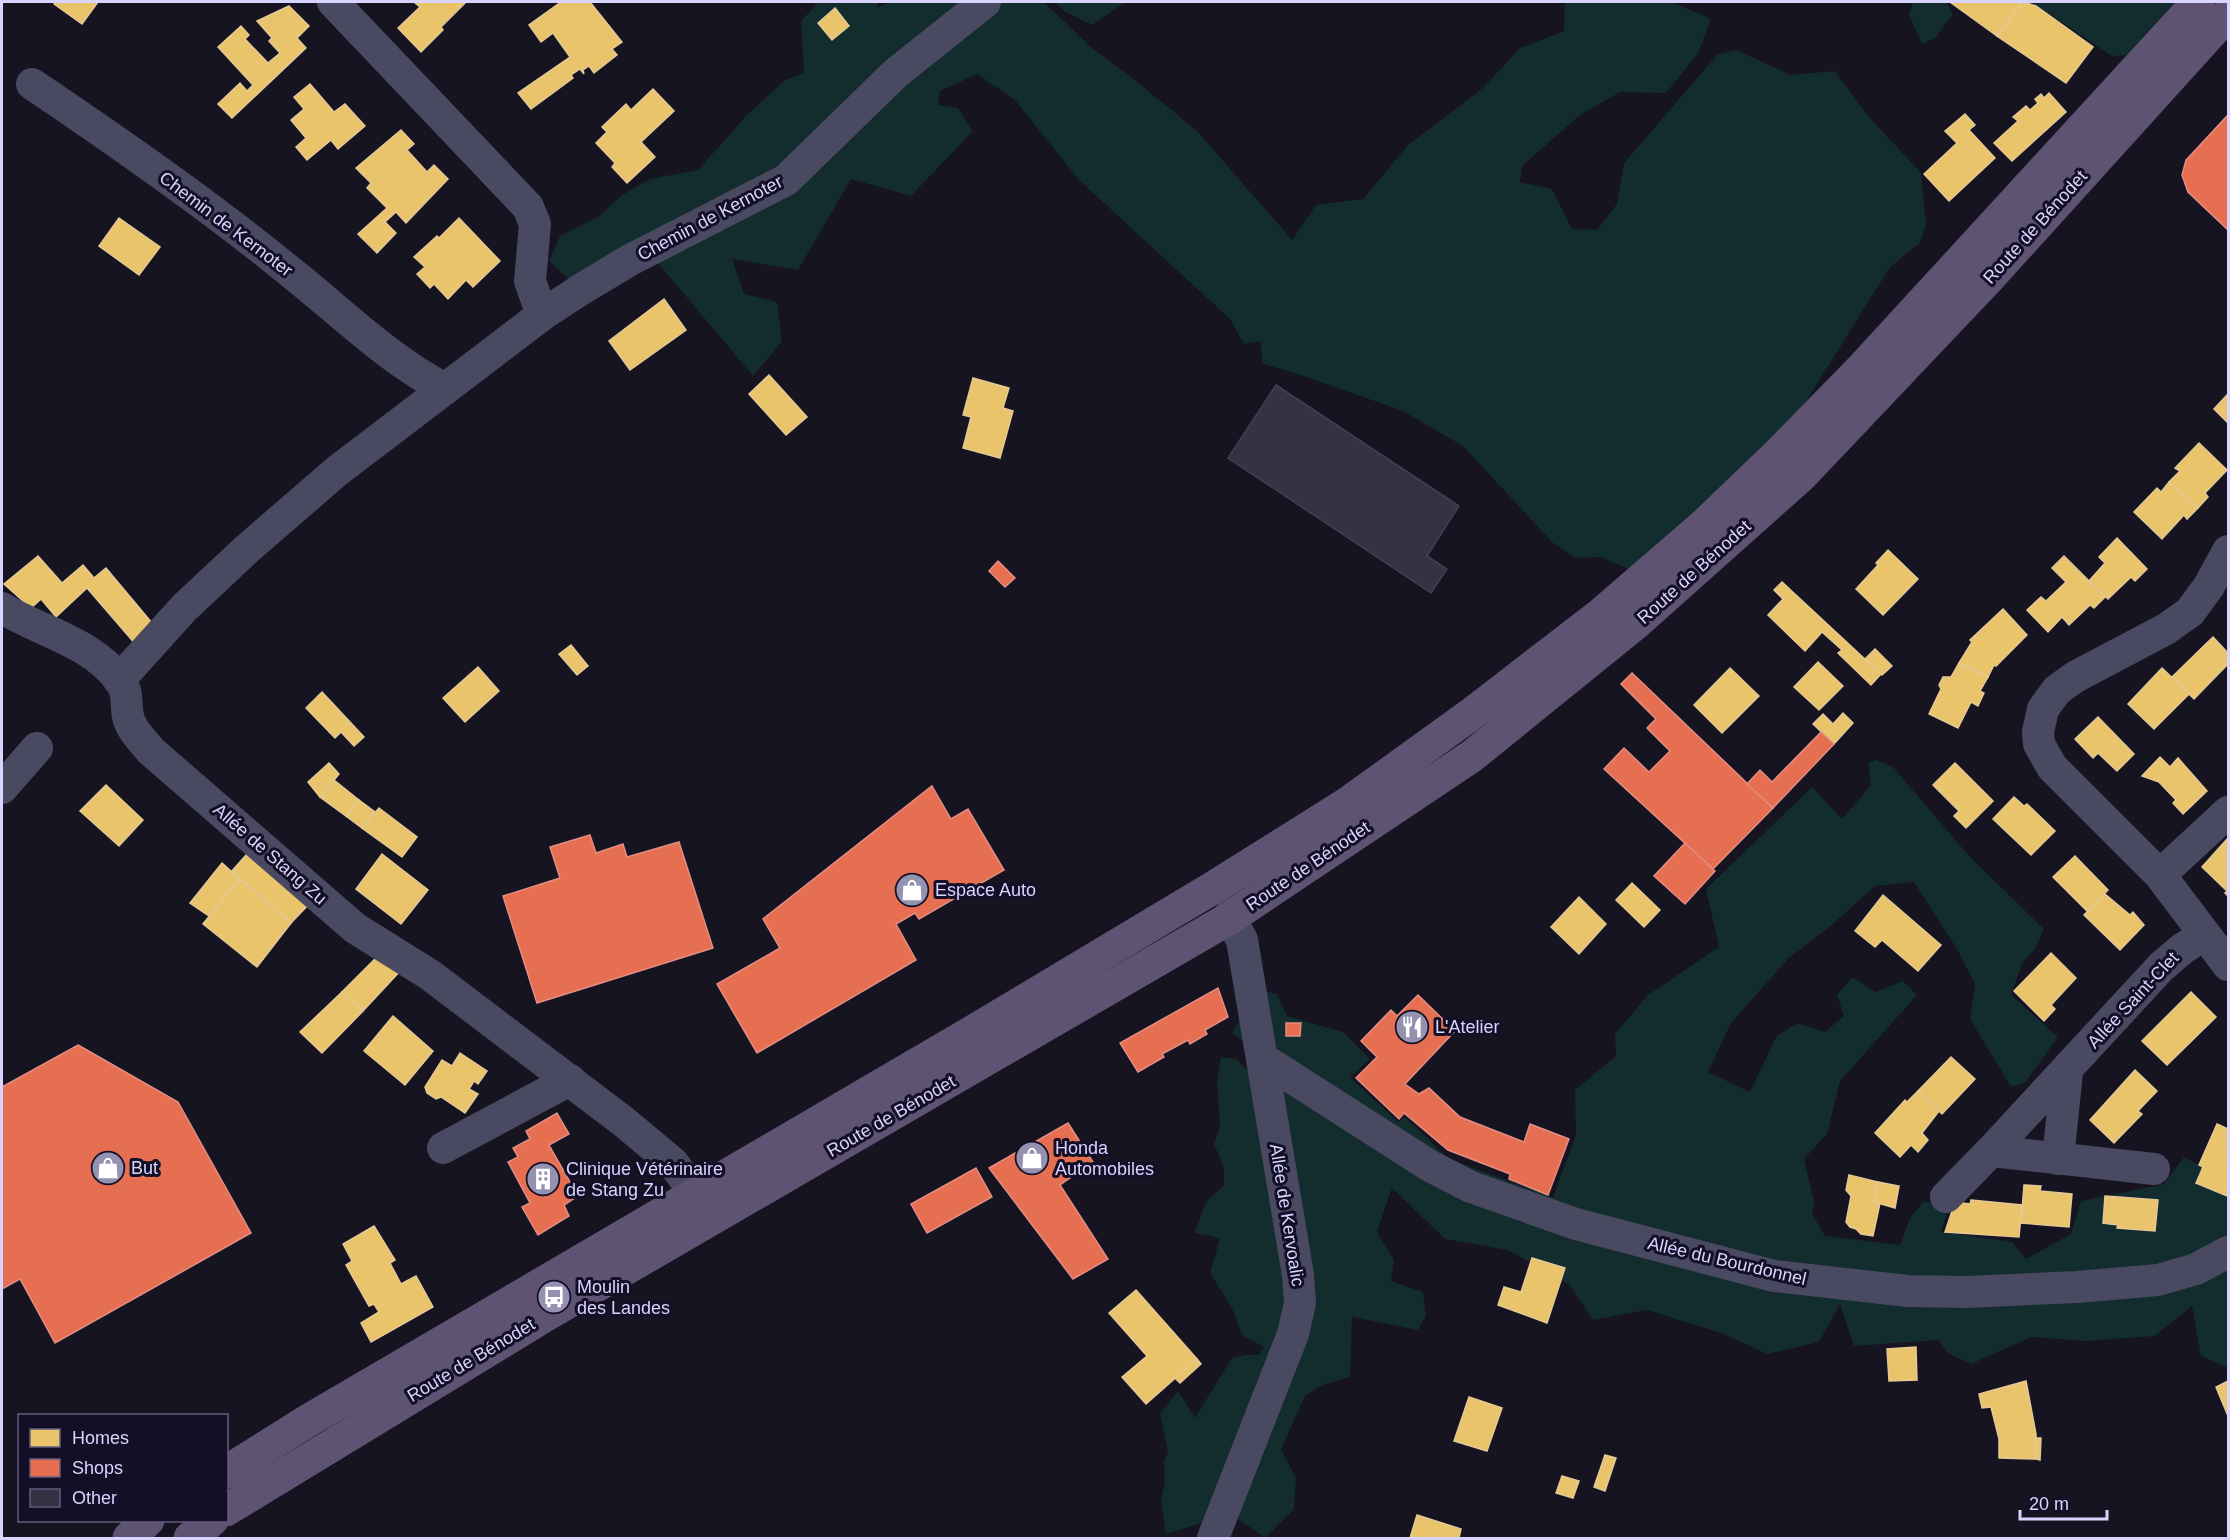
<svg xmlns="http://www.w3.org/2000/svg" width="2230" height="1540" viewBox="0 0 2230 1540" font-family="Arial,sans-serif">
	<rect width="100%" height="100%" fill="#161421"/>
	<g fill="#132c2d">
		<path d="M 819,2 L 879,2 L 876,8 L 892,2 L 1044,2 L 1093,49 L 1125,72 L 1196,130 L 1292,240 L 1316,205 L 1363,199 L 1408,145 L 1484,87 L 1520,48 L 1564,31 L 1565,2 L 1672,2 L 1711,19 L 1698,53 L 1666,93 L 1620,92 L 1580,115 L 1522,166 L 1520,182 L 1552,189 L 1572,229 L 1597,230 L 1617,204 L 1624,163 L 1718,54 L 1737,50 L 1790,75 L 1835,71 L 1868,116 L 1921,173 L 1926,225 L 1920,243 L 1890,267 L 1802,408 L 1681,532 L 1631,570 L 1600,557 L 1575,558 L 1553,543 L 1463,446 L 1403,411 L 1301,375 L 1263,364 L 1260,341 L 1244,344 L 1230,319 L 1080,181 L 1015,100 L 977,74 L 940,91 L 938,105 L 958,108 L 973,131 L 911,196 L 851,179 L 798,270 L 732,259 L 744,294 L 777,302 L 782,341 L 753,376 L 653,257 L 571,281 L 549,261 L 560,236 L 598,217 L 622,195 L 650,179 L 698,170 L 747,115 L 785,80 L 804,73 L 801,21 Z"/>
		<path d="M 1055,2 L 1125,2 L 1092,25 L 1064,11 Z"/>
		<path d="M 1913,2 L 1946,2 L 1953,14 L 1936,37 L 1922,44 L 1909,15 Z"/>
		<path d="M 2032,2 L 2175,2 L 2127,55 L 2112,56 Z"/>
		<path d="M 1876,760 L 1893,767 L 1970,857 L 2044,929 L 2035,949 L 2022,963 L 2011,995 L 2058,1037 L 2025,1083 L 2011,1087 L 1970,1019 L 1975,984 L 1957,949 L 1914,882 L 1875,886 L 1826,930 L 1789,958 L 1731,1023 L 1708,1072 L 1750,1092 L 1776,1037 L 1797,1023 L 1825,1032 L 1844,1016 L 1837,995 L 1852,977 L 1875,992 L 1903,981 L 1917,995 L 1840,1081 L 1827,1134 L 1804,1159 L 1814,1201 L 1812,1214 L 1825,1236 L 1900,1245 L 1910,1218 L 1924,1201 L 1948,1208 L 1941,1232 L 2012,1242 L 2026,1259 L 2071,1234 L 2081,1201 L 2164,1184 L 2184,1157 L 2228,1180 L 2228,1368 L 2201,1356 L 2192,1306 L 2155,1336 L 2085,1341 L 2031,1337 L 1971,1364 L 1949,1354 L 1938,1340 L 1854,1346 L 1840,1304 L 1819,1342 L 1767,1354 L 1724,1334 L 1647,1310 L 1593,1320 L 1569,1284 L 1508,1250 L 1445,1239 L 1392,1188 L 1377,1232 L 1394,1260 L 1391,1281 L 1423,1292 L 1426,1316 L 1418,1330 L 1352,1317 L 1350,1377 L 1322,1385 L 1305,1396 L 1281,1449 L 1296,1478 L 1294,1509 L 1265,1538 L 1231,1514 L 1166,1534 L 1161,1499 L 1165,1483 L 1164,1461 L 1168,1452 L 1160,1413 L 1178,1391 L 1195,1418 L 1232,1358 L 1245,1355 L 1259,1355 L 1264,1347 L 1242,1335 L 1232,1308 L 1210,1273 L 1220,1238 L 1194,1233 L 1206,1202 L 1224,1185 L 1224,1168 L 1214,1144 L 1220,1126 L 1217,1080 L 1221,1057 L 1236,1059 L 1267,1088 L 1252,1048 L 1232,1033 L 1259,990 L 1277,994 L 1287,1016 L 1343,1032 L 1370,1059 L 1350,1077 L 1398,1122 L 1405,1117 L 1449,1159 L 1553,1197 L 1576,1135 L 1575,1090 L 1616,1056 L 1615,1034 L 1648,995 L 1719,947 L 1706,889 L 1812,787 L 1842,819 L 1871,785 L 1868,763 Z"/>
	</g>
	<g fill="#e9c46a" stroke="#e4c997" stroke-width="1.5">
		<path d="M 56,2 L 98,2 L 82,24 L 54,4 Z"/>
		<path d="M 414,2 L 466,2 L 441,27 L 443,30 L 421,52 L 398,28 L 420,7 Z"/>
		<path d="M 561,2 L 590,2 L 622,42 L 612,49 L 617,55 L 594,73 L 589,66 L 583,70 L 584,74 L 580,69 L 571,75 L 573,78 L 531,109 L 518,93 L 570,57 L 553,33 L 541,42 L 529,25 Z"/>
		<path d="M 1950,2 L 2023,2 L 1997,36 Z"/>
		<path d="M 2023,2 L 2036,6 L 2093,47 L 2066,83 L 1997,36 Z"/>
		<path d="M 289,6 L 309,26 L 297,38 L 306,48 L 232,118 L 218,104 L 240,83 L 247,91 L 253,85 L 218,47 L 241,26 L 249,35 L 245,39 L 268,63 L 280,53 L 269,41 L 272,38 L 257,21 Z"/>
		<path d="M 835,8 L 849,26 L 832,40 L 818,23 Z"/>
		<path d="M 310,84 L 334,112 L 345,104 L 365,126 L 338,149 L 331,140 L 307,160 L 296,147 L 306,138 L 291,120 L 304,109 L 294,97 Z"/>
		<path d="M 653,89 L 674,111 L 641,142 L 655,157 L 627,183 L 612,167 L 615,163 L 596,143 L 607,132 L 602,127 L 626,104 L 631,110 Z"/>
		<path d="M 2049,93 L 2066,112 L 2012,161 L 1994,143 L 2018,121 L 2013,117 L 2026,106 L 2030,110 L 2038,103 L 2035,99 L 2041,94 L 2044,98 Z"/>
		<path d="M 1965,114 L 1975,125 L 1969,130 L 1995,158 L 1949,201 L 1924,174 L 1957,143 L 1945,131 Z"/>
		<path d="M 401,130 L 414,144 L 407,150 L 427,172 L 434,165 L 448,179 L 406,223 L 396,212 L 385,222 L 396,233 L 377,253 L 358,234 L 387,208 L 367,188 L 371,183 L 356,168 Z"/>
		<path d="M 119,218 L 160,247 L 139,275 L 99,246 Z"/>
		<path d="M 459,218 L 500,261 L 473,287 L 466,280 L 448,299 L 434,284 L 430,288 L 417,274 L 425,267 L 414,257 L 437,236 L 439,238 Z"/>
		<path d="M 664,299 L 686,330 L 630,370 L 609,341 Z"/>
		<path d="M 769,375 L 807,417 L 786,435 L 749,394 Z"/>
		<path d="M 973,378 L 1009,388 L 1003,408 L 1013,411 L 1000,458 L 963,448 L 971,417 L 963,415 Z"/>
		<path d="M 2228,394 L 2228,423 L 2214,409 Z"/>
		<path d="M 2199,443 L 2227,470 L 2205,493 L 2208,497 L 2198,508 L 2169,482 L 2180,471 L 2175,468 Z"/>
		<path d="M 2169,482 L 2198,508 L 2187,519 L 2184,515 L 2162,539 L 2134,512 L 2157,488 L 2161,492 Z"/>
		<path d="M 2117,538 L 2147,569 L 2135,581 L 2131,577 L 2108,599 L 2089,581 L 2105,563 L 2099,557 Z"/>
		<path d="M 1888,550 L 1918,579 L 1883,615 L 1856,589 L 1878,565 L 1876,563 Z"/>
		<path d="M 38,556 L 62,583 L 83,565 L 94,578 L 106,568 L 157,629 L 137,646 L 87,588 L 56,617 L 41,599 L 31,608 L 4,584 Z"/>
		<path d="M 2064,556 L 2105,597 L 2094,608 L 2090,605 L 2069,625 L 2062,617 L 2048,632 L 2027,610 L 2041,597 L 2046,601 L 2066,582 L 2052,568 Z"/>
		<path d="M 1782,582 L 1881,674 L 1871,685 L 1838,653 L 1842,650 L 1822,632 L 1805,651 L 1768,615 L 1783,599 L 1774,590 Z"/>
		<path d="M 2003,609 L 2027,635 L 1996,666 L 1994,665 L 1988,677 L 1959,663 L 1972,642 L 1970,640 Z"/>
		<path d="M 2213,637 L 2228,653 L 2228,664 L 2194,699 L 2172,677 Z"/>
		<path d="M 571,645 L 588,666 L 577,675 L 559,654 Z"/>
		<path d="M 1875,649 L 1892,666 L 1882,675 L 1865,659 Z"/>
		<path d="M 1818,662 L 1843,686 L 1819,710 L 1794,687 Z"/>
		<path d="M 1959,663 L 1988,677 L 1980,691 L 1984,693 L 1978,706 L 1971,702 L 1958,728 L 1929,714 L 1941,689 L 1939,685 L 1943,677 L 1951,677 Z"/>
		<path d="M 478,667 L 499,691 L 465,722 L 443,698 Z"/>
		<path d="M 1730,668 L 1759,696 L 1722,733 L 1694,705 Z"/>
		<path d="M 2162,668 L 2189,694 L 2154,729 L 2128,704 Z"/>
		<path d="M 322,692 L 364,737 L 354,746 L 341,732 L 335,738 L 306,708 Z"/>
		<path d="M 1843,713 L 1853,723 L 1834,744 L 1813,724 L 1823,714 L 1833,724 Z"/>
		<path d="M 2098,717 L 2134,754 L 2117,771 L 2098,753 L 2093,758 L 2075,739 Z"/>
		<path d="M 2160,757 L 2170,767 L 2178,758 L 2207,791 L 2183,814 L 2173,803 L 2176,800 L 2159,782 L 2142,776 Z"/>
		<path d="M 329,763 L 339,774 L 320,797 L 308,782 Z"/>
		<path d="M 1955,763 L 1993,801 L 1966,828 L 1954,816 L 1959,811 L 1933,785 Z"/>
		<path d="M 334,780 L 359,800 L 346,816 L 320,797 Z"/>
		<path d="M 106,785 L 143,820 L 119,846 L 80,811 Z"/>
		<path d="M 2014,797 L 2024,806 L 2027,804 L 2055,831 L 2031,855 L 1993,819 Z"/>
		<path d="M 359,800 L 375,812 L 362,828 L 346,816 Z"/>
		<path d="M 379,808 L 417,837 L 402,857 L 362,828 Z"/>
		<path d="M 2227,839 L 2228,840 L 2228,896 L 2225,893 L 2227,891 L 2202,867 Z"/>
		<path d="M 247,854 L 311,902 L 291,923 L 232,871 Z"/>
		<path d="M 382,854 L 428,890 L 401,924 L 356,889 Z"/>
		<path d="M 2075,856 L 2108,890 L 2087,911 L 2053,877 Z"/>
		<path d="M 222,863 L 240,879 L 209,916 L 190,903 Z"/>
		<path d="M 240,879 L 291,923 L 257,967 L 203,924 Z"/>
		<path d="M 1632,883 L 1660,910 L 1644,927 L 1616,900 Z"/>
		<path d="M 2105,894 L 2130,915 L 2133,912 L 2144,925 L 2120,950 L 2084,915 Z"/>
		<path d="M 1883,895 L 1941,945 L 1918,971 L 1882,940 L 1875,947 L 1855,931 Z"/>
		<path d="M 1579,897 L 1606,924 L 1579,954 L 1551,927 Z"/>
		<path d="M 2051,953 L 2076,978 L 2051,1005 L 2055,1009 L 2044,1021 L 2014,991 Z"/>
		<path d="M 380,954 L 401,970 L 363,1011 L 342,992 Z"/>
		<path d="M 342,992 L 363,1011 L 322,1053 L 300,1032 Z"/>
		<path d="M 2191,992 L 2216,1017 L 2167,1065 L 2142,1041 Z"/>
		<path d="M 393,1016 L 433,1051 L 405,1085 L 364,1051 Z"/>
		<path d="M 460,1053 L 487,1071 L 478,1084 L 474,1081 L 469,1089 L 478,1094 L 465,1113 L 441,1097 L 436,1099 L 427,1093 L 425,1087 L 442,1060 L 452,1066 Z"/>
		<path d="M 1951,1057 L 1975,1079 L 1942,1114 L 1918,1091 Z"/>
		<path d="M 2135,1070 L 2157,1091 L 2138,1111 L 2142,1114 L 2114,1143 L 2090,1120 Z"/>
		<path d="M 1918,1091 L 1939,1111 L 1922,1133 L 1928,1140 L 1918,1152 L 1911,1145 L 1900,1157 L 1875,1133 L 1905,1100 L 1907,1102 Z"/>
		<path d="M 2217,1124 L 2228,1129 L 2227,1196 L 2196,1183 L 2203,1167 L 2199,1165 Z"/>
		<path d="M 1849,1175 L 1878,1182 L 1874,1202 L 1880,1203 L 1873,1236 L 1861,1234 L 1856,1229 L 1850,1227 L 1846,1222 L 1851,1196 L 1846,1190 Z"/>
		<path d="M 1878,1182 L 1899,1186 L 1895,1208 L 1874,1202 Z"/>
		<path d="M 2024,1185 L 2041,1186 L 2040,1191 L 2072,1194 L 2069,1227 L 2021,1223 Z"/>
		<path d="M 2105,1196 L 2158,1200 L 2155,1231 L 2117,1228 L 2118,1225 L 2103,1223 Z"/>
		<path d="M 1971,1200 L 2022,1205 L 2019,1237 L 1945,1232 L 1955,1202 L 1970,1204 Z"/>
		<path d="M 374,1226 L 395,1260 L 390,1263 L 401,1284 L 416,1276 L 433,1307 L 371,1342 L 361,1323 L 379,1312 L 374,1304 L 369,1306 L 346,1265 L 352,1261 L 343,1244 Z"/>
		<path d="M 1532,1258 L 1565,1268 L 1547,1323 L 1498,1305 L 1504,1287 L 1521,1292 Z"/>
		<path d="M 1136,1290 L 1197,1359 L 1146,1404 L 1122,1377 L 1147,1356 L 1109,1313 Z"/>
		<path d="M 1916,1347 L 1917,1380 L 1889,1381 L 1887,1349 Z"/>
		<path d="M 1197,1359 L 1201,1364 L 1180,1383 L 1175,1378 Z"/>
		<path d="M 2026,1381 L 2036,1434 L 2036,1459 L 1999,1458 L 1999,1439 L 1991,1407 L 1982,1408 L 1979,1394 Z"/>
		<path d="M 2228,1381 L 2228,1416 L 2216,1387 Z"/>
		<path d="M 1469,1397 L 1502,1408 L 1487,1451 L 1454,1441 Z"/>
		<path d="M 2035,1438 L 2041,1438 L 2040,1460 L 2036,1459 Z"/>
		<path d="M 1605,1455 L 1616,1458 L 1605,1491 L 1594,1487 Z"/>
		<path d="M 1562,1476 L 1579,1481 L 1573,1498 L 1556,1493 Z"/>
		<path d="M 1417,1515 L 1461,1529 L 1459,1538 L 1410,1538 Z"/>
	</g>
	<g fill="#e76f51" stroke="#e38d85" stroke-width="1.5">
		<path d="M 2228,115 L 2228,230 L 2188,192 L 2182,175 L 2186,160 Z"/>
		<path d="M 998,561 L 1015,578 L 1005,587 L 989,571 Z"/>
		<path d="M 1632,673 L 1773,808 L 1713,869 L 1604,769 L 1624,748 L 1649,772 L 1670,751 L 1647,728 L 1656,719 L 1621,684 Z"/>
		<path d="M 1821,732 L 1834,744 L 1773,808 L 1747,784 L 1760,770 L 1772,782 Z"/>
		<path d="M 932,786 L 951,819 L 968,809 L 1004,870 L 919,919 L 915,913 L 896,924 L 916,960 L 757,1053 L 717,984 L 780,948 L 763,919 Z"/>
		<path d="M 590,835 L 596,853 L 623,844 L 627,857 L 679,842 L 713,948 L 537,1003 L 503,896 L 560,878 L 550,847 Z"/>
		<path d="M 1685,843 L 1715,871 L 1685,904 L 1654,876 Z"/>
		<path d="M 1218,988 L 1228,1017 L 1205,1030 L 1207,1034 L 1190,1044 L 1188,1040 L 1162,1054 L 1164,1057 L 1138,1072 L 1120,1043 Z"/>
		<path d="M 1418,995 L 1455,1031 L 1405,1084 L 1419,1094 L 1429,1088 L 1460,1117 L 1524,1142 L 1530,1124 L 1569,1139 L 1548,1195 L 1509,1179 L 1510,1174 L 1448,1150 L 1404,1113 L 1399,1119 L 1356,1078 L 1377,1057 L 1361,1041 L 1391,1010 L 1397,1016 Z"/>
		<path d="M 1286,1023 L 1301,1023 L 1300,1036 L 1286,1036 Z"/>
		<path d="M 78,1045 L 178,1102 L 251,1233 L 55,1343 L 20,1279 L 2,1289 L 2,1087 Z"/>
		<path d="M 557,1113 L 569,1134 L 549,1145 L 578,1196 L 564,1205 L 569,1216 L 538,1235 L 522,1207 L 530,1203 L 508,1162 L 518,1157 L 513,1148 L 530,1139 L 526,1131 Z"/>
		<path d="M 1068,1123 L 1093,1162 L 1060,1185 L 1108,1259 L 1073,1279 L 989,1168 Z"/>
		<path d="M 976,1168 L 992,1197 L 927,1233 L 911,1204 Z"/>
	</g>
	<path fill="#343243" stroke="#433f54" stroke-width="1.5" d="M 1276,385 L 1459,506 L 1427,556 L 1447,569 L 1431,593 L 1228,458 Z"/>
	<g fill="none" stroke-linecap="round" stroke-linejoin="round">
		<g stroke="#4a4962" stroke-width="32">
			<path d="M 333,2 L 528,207 L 535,224 L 530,281 L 542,315"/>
			<path d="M 32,84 C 121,144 210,206 293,274 C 343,314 388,359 445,389"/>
			<path d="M 2228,551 L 2209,586 L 2190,612 L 2166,629 L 2075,677 L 2057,690 L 2043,709 L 2038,732 L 2039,744 L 2052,767 L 2160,875 L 2228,965"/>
			<path d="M 2,608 C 39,631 94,643 120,681 C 129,693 125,702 128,716 C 130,729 143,741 151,751 L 355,928 L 430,975 L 624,1122 L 673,1163 L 695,1193"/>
			<path d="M 119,680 L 184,608 L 247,549 L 337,471 L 542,315 L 580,290 L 630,260 L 786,180 L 896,73 L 985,2"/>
			<path d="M 2,788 L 37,748"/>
			<path d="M 2160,875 L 2228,812"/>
			<path d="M 1263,1059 L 1430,1166 L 1471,1187 L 1576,1224 L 1774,1276 L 1908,1291 L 1966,1292 L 2077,1287 L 2158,1280 L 2196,1269 L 2228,1252"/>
			<path d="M 443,1148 L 570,1080"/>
			<path d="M 2058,1159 L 2067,1072"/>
			<path d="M 2154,1169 L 1991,1151 L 2161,967 L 2182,949 L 2204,935"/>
			<path d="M 1946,1197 L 1991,1151"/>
			<path d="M 1213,1538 L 1293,1334 L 1300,1303 L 1298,1275 L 1242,940 L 1230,918 L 1237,891 L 1271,869"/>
		</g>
		<g stroke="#5e5373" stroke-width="33">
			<path d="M 226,1472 L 309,1420 L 972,1032 L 1211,889 L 1348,803 L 1470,715 L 1601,614 L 1704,525 L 1778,454 L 1864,366 L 2198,2"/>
			<path d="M 226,1510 L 546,1315 L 1230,918 L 1472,756 L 1635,624 L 1802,475 L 1987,280 L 2228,14"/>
			<path d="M 129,1538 L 148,1520"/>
			<path d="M 190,1538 L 212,1520"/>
		</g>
	</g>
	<defs>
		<g id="shop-disc" transform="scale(1.725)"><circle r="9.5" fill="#9591b1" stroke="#130f26"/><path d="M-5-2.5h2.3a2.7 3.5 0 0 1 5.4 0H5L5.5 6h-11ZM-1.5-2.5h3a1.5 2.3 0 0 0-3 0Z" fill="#fff"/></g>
		<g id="restaurant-disc" transform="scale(1.725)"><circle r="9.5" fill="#9591b1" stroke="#130f26"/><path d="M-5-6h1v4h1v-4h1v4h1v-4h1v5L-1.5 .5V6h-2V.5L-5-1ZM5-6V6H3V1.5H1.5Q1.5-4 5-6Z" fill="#fff"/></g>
		<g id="building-disc" transform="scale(1.725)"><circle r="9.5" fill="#9591b1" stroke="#130f26"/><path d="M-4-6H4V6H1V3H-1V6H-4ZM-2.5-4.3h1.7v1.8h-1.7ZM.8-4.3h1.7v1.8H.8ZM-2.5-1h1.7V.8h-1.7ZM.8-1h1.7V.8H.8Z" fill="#fff"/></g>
		<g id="bus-disc" transform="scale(1.725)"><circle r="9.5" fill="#9591b1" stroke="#130f26"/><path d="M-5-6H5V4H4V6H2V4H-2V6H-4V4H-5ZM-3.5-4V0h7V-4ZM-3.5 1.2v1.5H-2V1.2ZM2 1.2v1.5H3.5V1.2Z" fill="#fff"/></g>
	</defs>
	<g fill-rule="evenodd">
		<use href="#shop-disc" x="912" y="890"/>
		<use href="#restaurant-disc" x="1412" y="1027"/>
		<use href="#shop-disc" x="1032" y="1158"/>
		<use href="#shop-disc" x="108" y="1168"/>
		<use href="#building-disc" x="543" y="1179"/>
		<use href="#bus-disc" x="554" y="1297"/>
	</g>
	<g text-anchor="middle" stroke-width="6" stroke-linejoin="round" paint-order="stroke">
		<g font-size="18" fill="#d9d4ff" stroke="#130f26">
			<text transform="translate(710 218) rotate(-28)" y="6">Chemin de Kernoter</text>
			<text transform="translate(226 224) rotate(37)" y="6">Chemin de Kernoter</text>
			<text transform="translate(2035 227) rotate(-48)" y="6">Route de Bénodet</text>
			<text transform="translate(1694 572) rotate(-42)" y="6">Route de Bénodet</text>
			<text transform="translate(270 854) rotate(41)" y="6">Allée de Stang Zu</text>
			<text transform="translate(1308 866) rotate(-34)" y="6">Route de Bénodet</text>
			<text transform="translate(2133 1000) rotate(-47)" y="6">Allée Saint-Clet</text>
			<text transform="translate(891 1116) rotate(-30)" y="6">Route de Bénodet</text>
			<text transform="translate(1287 1215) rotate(81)" y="6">Allée de Kervoalic</text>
			<text transform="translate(1727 1261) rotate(13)" y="6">Allée du Bourdonnel</text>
			<text transform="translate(471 1360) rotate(-31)" y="6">Route de Bénodet</text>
		</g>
		<g font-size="18" fill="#d9d4ff" stroke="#130f26" text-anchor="start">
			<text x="935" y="896">Espace Auto</text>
			<text x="1435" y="1033">L'Atelier</text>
			<text x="1055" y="1154">Honda<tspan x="1055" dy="21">Automobiles</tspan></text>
			<text x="131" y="1174">But</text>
			<text x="566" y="1175">Clinique Vétérinaire<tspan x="566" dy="21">de Stang Zu</tspan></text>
			<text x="577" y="1293">Moulin<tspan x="577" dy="21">des Landes</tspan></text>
		</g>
	</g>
	<rect width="2230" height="1540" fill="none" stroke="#d9d4ff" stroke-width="6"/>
	<rect x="18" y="1414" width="210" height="108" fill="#130f26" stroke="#625e7d" stroke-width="1.5"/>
	<rect x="30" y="1429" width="30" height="18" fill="#e9c46a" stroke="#625e7d" stroke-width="1.5"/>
	<text x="72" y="1444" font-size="18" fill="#d9d4ff">Homes</text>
	<rect x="30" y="1459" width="30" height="18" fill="#e76f51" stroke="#625e7d" stroke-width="1.5"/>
	<text x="72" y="1474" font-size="18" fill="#d9d4ff">Shops</text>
	<rect x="30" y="1489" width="30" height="18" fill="#343243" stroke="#625e7d" stroke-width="1.5"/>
	<text x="72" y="1504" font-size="18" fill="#d9d4ff">Other</text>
	<path d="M2020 1510v9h87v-9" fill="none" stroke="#d9d4ff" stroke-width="3"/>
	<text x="2029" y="1510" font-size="18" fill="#d9d4ff" stroke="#130f26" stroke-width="4.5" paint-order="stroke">20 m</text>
</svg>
